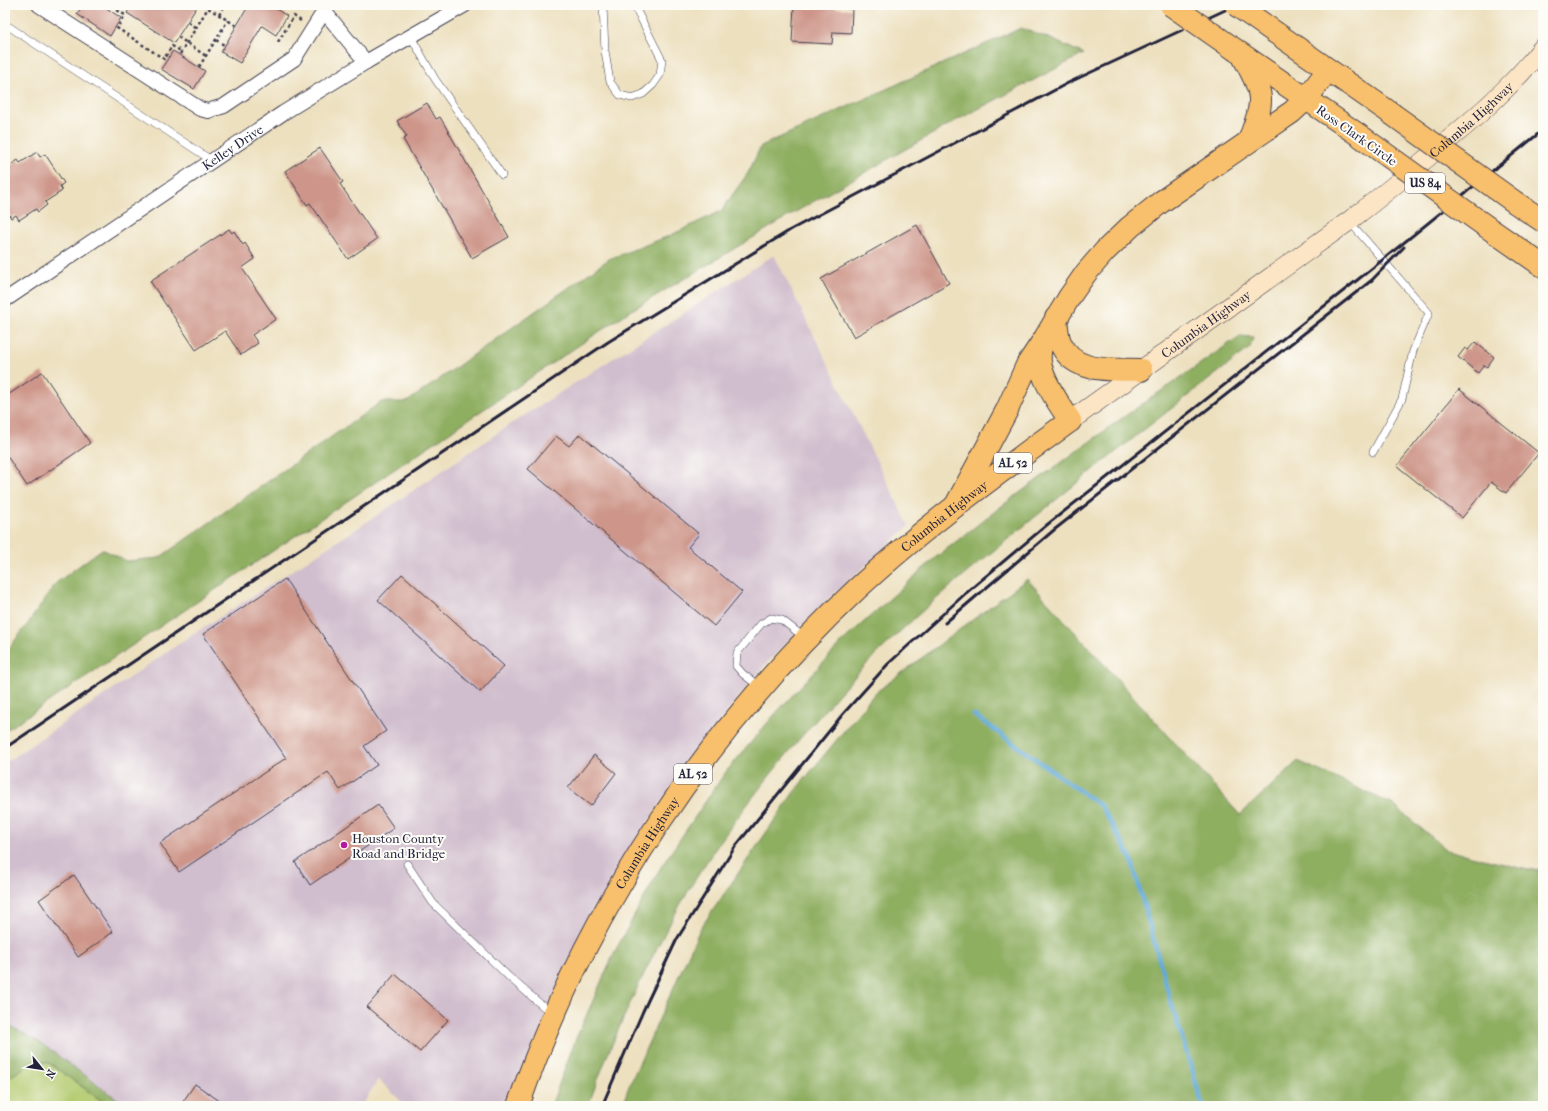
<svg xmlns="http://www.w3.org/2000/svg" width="1548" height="1111" viewBox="0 0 1548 1111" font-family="'IM FELL French Canon',serif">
	<rect width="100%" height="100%" fill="#fdfcf7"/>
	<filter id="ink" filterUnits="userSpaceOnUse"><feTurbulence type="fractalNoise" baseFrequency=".025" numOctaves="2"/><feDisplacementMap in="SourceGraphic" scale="8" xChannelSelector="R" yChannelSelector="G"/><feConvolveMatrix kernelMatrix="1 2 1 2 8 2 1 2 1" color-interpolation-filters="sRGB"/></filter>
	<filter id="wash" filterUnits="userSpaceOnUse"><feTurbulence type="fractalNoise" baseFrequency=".012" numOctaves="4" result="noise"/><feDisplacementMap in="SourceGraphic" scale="16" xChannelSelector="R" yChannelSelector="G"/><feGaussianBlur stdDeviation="0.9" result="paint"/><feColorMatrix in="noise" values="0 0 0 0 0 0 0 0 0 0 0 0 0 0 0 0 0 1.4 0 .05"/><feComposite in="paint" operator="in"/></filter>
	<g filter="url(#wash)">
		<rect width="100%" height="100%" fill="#ede0bf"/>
		<path fill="#d0bdcd" d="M 774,255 L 909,526 L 822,605 L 767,663 L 735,701 L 674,783 L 636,840 L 509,1106 L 406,1106 L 378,1079 L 362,1106 L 127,1106 L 39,1042 L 5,1023 L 5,763 L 189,637 L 361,526 L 508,426 Z"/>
		<path fill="#b3ca6e" stroke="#6a7654" d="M 33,1062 L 49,1063 L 109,1106 L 5,1106 L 5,1080 Z"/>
		<g fill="#8eae61" stroke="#58684e">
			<path d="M 1021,28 L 1051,39 L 1084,54 L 957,120 L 804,207 L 627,313 L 5,731 L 5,653 L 27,625 L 56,583 L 102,549 L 127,561 L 159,558 L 381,402 L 407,402 L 609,259 L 669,236 L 721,211 L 748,173 L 761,146 Z"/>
			<path d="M 1240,336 L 1253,337 L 1250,348 C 1174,406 1098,465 1024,526 C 975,566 925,606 880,651 C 851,679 824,711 797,742 C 755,793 713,847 680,905 C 644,969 613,1037 588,1106 L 551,1106 L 575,1041 L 614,953 L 661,867 L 725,773 L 775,714 L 844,640 L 935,558 L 1003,505 L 1118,421 Z"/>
			<path d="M 1027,579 L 1240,815 L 1298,761 L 1392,804 L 1447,850 L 1528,870 L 1543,869 L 1543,1106 L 622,1106 L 629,1086 L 700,929 L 794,792 L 875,693 Z"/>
			<path d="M 5,1023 L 39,1042 L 127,1106 L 109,1106 L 49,1063 L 33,1062 L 5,1080 Z"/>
		</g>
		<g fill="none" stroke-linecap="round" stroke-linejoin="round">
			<path stroke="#5fa9d7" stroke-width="4.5" d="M 974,715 L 1101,806 L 1131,858 L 1170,999 L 1203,1106"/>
		</g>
		<g id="blocks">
			<g fill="#ce968a">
				<path d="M 83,5 L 102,5 L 121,18 L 110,36 L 77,14 Z"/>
				<path d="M 132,5 L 198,5 L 174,43 L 127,13 Z"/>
				<path d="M 249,5 L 270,5 L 287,16 L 276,35 L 262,26 L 240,63 L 221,52 Z"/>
				<path d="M 794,5 L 835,5 L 835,8 L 852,9 L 851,33 L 833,32 L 832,44 L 792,42 Z"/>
				<path d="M 173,51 L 205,71 L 194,89 L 161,69 Z"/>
				<path d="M 427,103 L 436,119 L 440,117 L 509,237 L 472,258 L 403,139 L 407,137 L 397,121 Z"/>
				<path d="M 320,148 L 343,182 L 340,184 L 377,239 L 348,259 L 310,203 L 307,205 L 285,171 Z"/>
				<path d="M 37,152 L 40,157 L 45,154 L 64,183 L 60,186 L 62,191 L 45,202 L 47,205 L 38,212 L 36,209 L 19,220 L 16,215 L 11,218 L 5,208 L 5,174 L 10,170 L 8,167 L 18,160 L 20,163 Z"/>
				<path d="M 917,225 L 949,283 L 854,337 L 821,279 Z"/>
				<path d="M 229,229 L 232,233 L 234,231 L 243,245 L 245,243 L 255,259 L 242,268 L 276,319 L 252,335 L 258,343 L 241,355 L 225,331 L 196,350 L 150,281 Z"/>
				<path d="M 1475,342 L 1494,357 L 1487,367 L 1484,365 L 1478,373 L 1458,357 L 1465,348 L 1468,350 Z"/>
				<path d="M 42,372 L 90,443 L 27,486 L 5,453 L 5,397 Z"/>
				<path d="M 1459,389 L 1539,453 L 1506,493 L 1491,482 L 1462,518 L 1397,466 Z"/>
				<path d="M 580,434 L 699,534 L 688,547 L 742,592 L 714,626 L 528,469 L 556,436 L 569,446 Z"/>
				<path d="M 402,574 L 504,666 L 480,692 L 378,600 Z"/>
				<path d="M 285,579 L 386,731 L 364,746 L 377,765 L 340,790 L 328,772 L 179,872 L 160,843 L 286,758 L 203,634 Z"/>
				<path d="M 594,755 L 616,773 L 591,806 L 568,788 Z"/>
				<path d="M 378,805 L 394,828 L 310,885 L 295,862 Z"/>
				<path d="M 74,875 L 113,932 L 78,957 L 39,900 Z"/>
				<path d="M 395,974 L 448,1020 L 420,1052 L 367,1007 Z"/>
				<path d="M 195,1084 L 227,1106 L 180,1106 Z"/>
			</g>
		</g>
	</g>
	<g filter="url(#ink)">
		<use href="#blocks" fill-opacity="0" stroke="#403e4f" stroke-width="1"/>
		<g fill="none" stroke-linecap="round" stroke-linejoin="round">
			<g stroke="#403e4f" stroke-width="8">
				<g id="service">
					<path d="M 603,5 L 605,51 L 610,82 L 620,95 L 632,98 L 643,94 L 653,85 L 660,75 L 662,60 L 634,5"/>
					<path d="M 5,24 L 211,160"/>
					<path d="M 411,37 L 435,79 L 502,175"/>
					<path d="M 1349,221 L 1429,313 L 1413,351 L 1402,399 L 1373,452"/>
					<path d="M 760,687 L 743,674 L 736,666 L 737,653 L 761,624 L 771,618 L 782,620 L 805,638"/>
					<path d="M 407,864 L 433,903 L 509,977 L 552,1014"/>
				</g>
			</g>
			<g stroke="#403e4f" stroke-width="16">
				<g id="minor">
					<path d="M 39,5 L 200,109 L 208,111 L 224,106 L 294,59 L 328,5"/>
					<path d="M 324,11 L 366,62"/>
					<path id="s1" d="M 5,300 L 283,113 L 366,62 L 465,5"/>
				</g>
			</g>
			<g stroke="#403e4f" stroke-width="20">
				<g id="secondary">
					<path id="s2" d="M 1070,421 L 1349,221 C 1378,199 1406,176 1434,152 C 1473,120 1512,87 1543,47"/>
				</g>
			</g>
			<g stroke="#403e4f" stroke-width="24">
				<g id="primary">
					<path id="s3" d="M 518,1106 C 587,908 705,731 858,588 C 924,527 997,474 1070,421"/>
				</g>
			</g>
			<g stroke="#403e4f" stroke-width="24">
				<g id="trunk">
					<path d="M 1276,33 L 1392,114"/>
					<path d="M 1237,51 L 1363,138"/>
					<path d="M 1244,58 C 1265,97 1264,100 1249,141"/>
					<path d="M 1516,203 L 1543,221"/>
					<path d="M 1487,227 L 1543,266"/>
					<path d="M 1056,318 C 1057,325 1057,335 1060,342 C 1072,375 1114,369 1141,370"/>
					<path d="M 1044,341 C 1042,345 1040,349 1040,353 C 1037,375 1059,403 1070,421"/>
					<path d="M 956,505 L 1007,410 L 1027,365 L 1045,338 L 1070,296 L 1086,273 L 1105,251 L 1130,227 L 1161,202 L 1292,112 L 1306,99 L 1328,70"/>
				</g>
			</g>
			<g stroke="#403e4f" stroke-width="2.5" stroke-dasharray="3 3" stroke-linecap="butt">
				<path d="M 120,5 L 117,10 L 125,15 L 117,28 L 164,59 L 172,46 L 181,51"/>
				<path d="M 128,5 L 131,7"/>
				<path d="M 203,5 L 237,26"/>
				<path d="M 302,5 L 310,10"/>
				<path d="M 270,9 L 272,5"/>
				<path d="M 219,15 L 225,5"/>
				<path d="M 188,22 L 196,28"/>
				<path d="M 178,37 L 206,56"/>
				<path d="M 216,40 L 224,45"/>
				<path d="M 278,42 L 294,16 L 301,21"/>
				<path d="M 180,54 L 208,8"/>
				<path d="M 199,67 L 228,20"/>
			</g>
			<use href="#service" stroke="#fff" stroke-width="7"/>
			<use href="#minor" stroke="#fff" stroke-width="14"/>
			<use href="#secondary" stroke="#fce5c4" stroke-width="19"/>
			<use href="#primary" stroke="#f8bf6c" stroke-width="22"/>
			<use href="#trunk" stroke="#f8bf6c" stroke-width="22"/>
			<g stroke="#22223b" stroke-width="3">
				<path d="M 945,623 L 1054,530 L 1372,280 L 1404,247"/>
				<path d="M 5,748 L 608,342 L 792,229 L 1070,82 L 1236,5"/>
				<path d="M 602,1106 L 643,1011 L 677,939 L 735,847 L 843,714 L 888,664 L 966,593 L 1048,524 L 1370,270 L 1543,130"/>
			</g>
			<g stroke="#403e4f" stroke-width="24" stroke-linecap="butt">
				<g id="trunk-bridge">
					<path d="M 1171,5 L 1237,51"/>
					<path d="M 1236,5 L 1276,33"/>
					<path d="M 1392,114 L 1516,203"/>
					<path d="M 1363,138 L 1487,227"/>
				</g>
			</g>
			<use href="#trunk-bridge" stroke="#f8bf6c" stroke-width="22"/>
		</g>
	</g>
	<circle fill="#b5179e" stroke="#fdfcf7" stroke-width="1.5" cx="344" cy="845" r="4"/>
	<g text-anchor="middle" stroke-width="4" stroke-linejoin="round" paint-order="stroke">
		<g fill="#fdfcf7" stroke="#646373" stroke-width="1">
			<rect x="1405" y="173" width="40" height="20" rx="3"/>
			<rect x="994" y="453" width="38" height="20" rx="3"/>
			<rect x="674" y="764" width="38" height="20" rx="3"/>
		</g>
		<g font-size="12" font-weight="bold" fill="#22223b">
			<text x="1425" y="187">US 84</text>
			<text x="1013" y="467">AL 52</text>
			<text x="693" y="778">AL 52</text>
		</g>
		<g font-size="13" fill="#22223b" stroke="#fdfcf7">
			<text dy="5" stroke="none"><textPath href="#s2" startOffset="502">Columbia Highway</textPath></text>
			<text transform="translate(1357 135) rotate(35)" y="5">Ross Clark Circle</text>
			<text dy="5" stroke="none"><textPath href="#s1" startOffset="274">Kelley Drive</textPath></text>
			<text dy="5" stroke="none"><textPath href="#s2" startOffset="167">Columbia Highway</textPath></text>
			<text dy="5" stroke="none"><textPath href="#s3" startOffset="738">Columbia Highway</textPath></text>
			<text dy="5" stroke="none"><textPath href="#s3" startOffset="294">Columbia Highway</textPath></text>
		</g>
		<g font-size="13" fill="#22223b" stroke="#fdfcf7" text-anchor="start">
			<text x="352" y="843">Houston County<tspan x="352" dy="15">Road and Bridge</tspan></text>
		</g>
	</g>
	<rect width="1548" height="1111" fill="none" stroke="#fdfcf7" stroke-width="20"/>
	<g transform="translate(42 1069) rotate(120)" stroke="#fdfcf7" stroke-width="3" paint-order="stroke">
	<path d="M0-3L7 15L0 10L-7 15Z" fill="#22223b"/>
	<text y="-6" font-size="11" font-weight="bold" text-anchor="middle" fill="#22223b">N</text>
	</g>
</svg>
